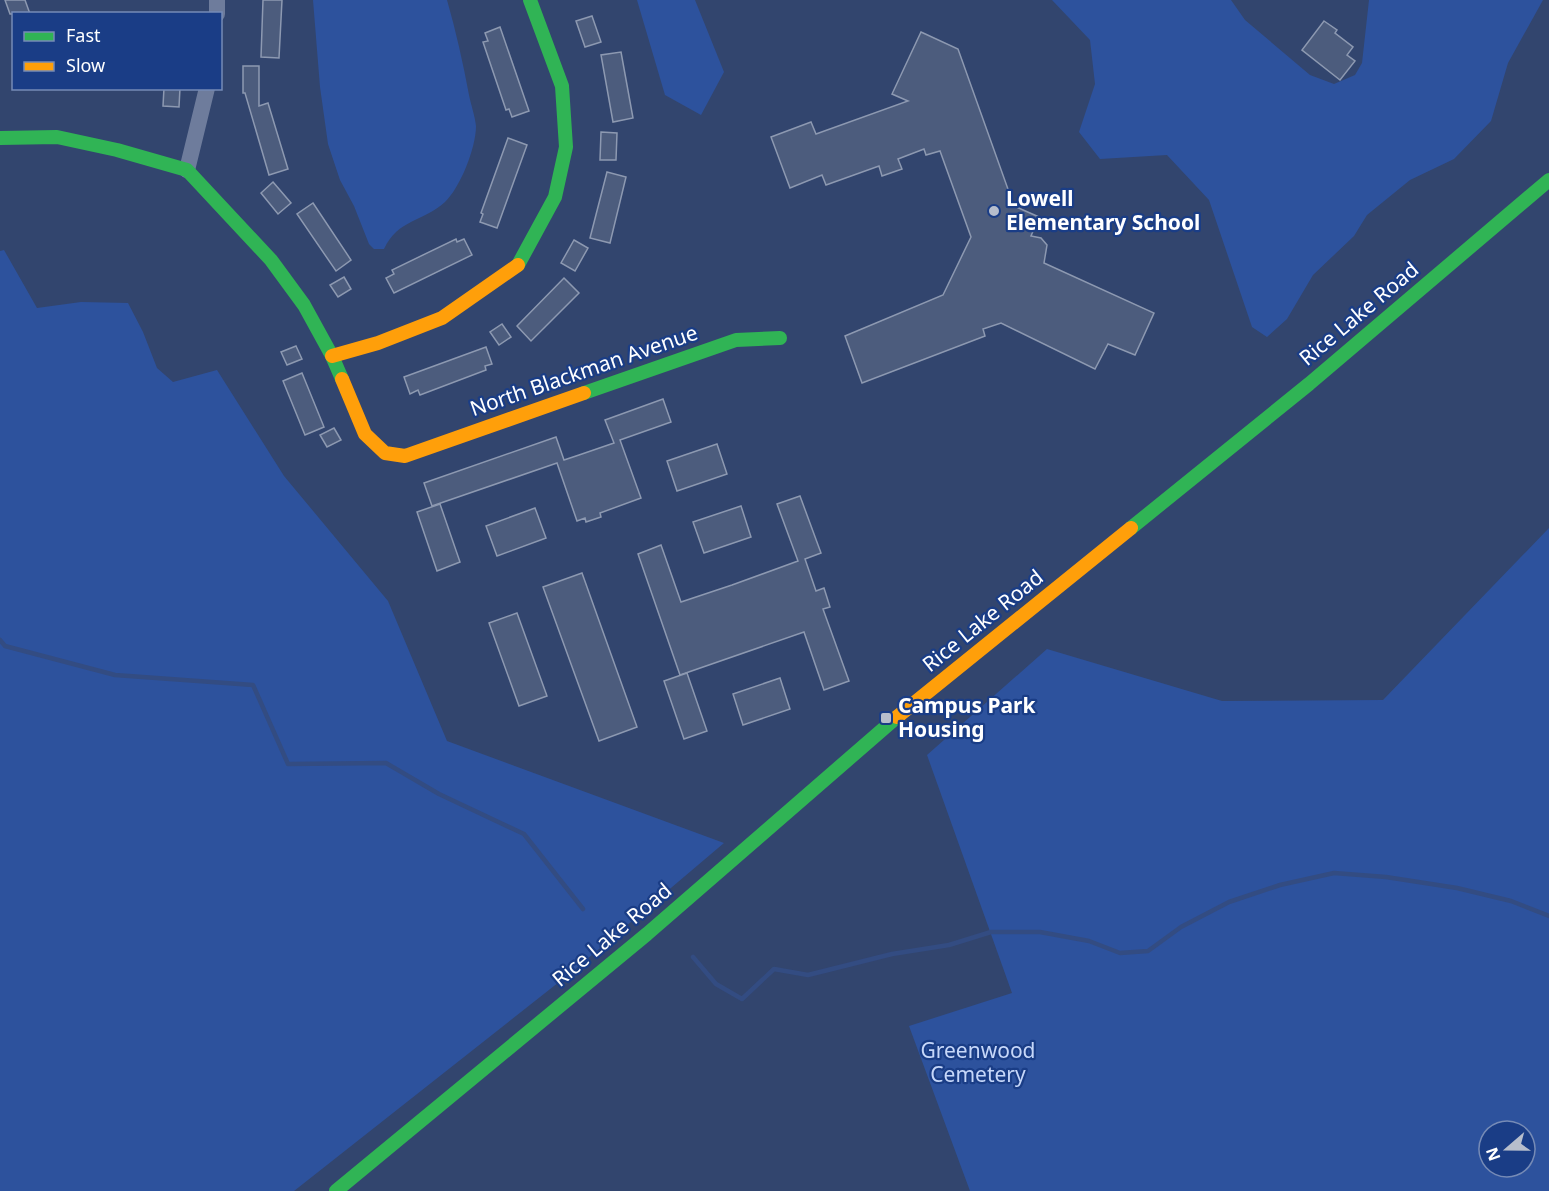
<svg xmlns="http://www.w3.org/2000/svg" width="1549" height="1191" viewBox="0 0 1549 1191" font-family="'Noto Sans',sans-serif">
	<rect width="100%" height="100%" fill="#32456e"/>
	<g fill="#2d529d" fill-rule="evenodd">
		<path d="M 313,0 L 447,0 C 456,31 463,63 469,95 C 471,105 475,116 476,126 C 476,148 460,188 445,202 C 423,222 398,219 384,249 L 374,249 L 369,244 L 354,206 L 340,180 L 328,144 L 320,87 Z"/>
		<path d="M 637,0 L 695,0 L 724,72 L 701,115 L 665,95 Z"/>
		<path d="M 1052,0 L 1231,0 L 1245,20 L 1310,75 L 1334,84 L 1355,75 L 1362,63 L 1369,0 L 1543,0 L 1508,63 L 1491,121 L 1454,159 L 1410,180 L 1367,215 L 1354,236 L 1313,275 L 1287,319 L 1267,337 L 1252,327 L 1209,200 L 1167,155 L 1100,159 L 1079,132 L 1095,84 L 1090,40 Z"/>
		<path d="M 4,250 L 37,308 L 81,302 L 128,303 L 143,332 L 157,368 L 173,382 L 217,370 L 284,476 L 388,601 L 447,741 L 724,843 L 573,971 L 294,1191 L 0,1191 L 0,251 Z"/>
		<path d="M 1549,528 L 1549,1191 L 970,1191 L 909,1026 L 1012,993 L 927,755 L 1047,649 L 1222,701 L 1383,700 ZM 1489,1131 L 1525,1131 L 1525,1167 L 1489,1167 Z"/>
	</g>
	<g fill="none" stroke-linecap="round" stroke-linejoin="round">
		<g stroke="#334c82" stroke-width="4.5">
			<path d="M 0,640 L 5,646 L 115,675 L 253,685 L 288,764 L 386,763 L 439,794 L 524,834 L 583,909"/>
			<path d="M 693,957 L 716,984 L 742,999 L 774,969 L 808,975 L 892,954 L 949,945 L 991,932 L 1040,932 L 1089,941 L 1120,953 L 1148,951 L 1181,927 L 1229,902 L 1280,885 L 1334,873 L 1386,877 L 1457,888 L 1511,901 L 1549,916"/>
		</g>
	</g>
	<g fill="#4c5c7d" stroke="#8d99b1" stroke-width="1.5">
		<path d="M 5,0 L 25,0 L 30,14 L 10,14 Z"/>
		<path d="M 263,0 L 282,0 L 279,58 L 261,57 Z"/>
		<path d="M 592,16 L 601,42 L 585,47 L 576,21 Z"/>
		<path d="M 1324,21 L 1337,30 L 1335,33 L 1353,47 L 1347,55 L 1355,61 L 1340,80 L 1302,50 Z"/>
		<path d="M 500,27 L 529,111 L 512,117 L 509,109 L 506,110 L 483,42 L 488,41 L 485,33 Z"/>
		<path d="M 921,32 L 958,49 L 1014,206 L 1039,217 L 1031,236 L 1041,238 L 1047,245 L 1044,263 L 1154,313 L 1135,355 L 1108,344 L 1095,369 L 1001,323 L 983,329 L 985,336 L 862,383 L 845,336 L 943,295 L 971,237 L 940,151 L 926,155 L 924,149 L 898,159 L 902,169 L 882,176 L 879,166 L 826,185 L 822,175 L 790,188 L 771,137 L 811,122 L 816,134 L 908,101 L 892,94 Z"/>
		<path d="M 621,52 L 633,118 L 613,122 L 601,55 Z"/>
		<path d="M 243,66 L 259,66 L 259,106 L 268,103 L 288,169 L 269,175 L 245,93 L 243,93 Z"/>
		<path d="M 164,88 L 180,88 L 179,107 L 163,106 Z"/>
		<path d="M 601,132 L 617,133 L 616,160 L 600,160 Z"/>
		<path d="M 508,138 L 527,145 L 497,228 L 480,222 L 483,214 L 481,213 Z"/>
		<path d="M 607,172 L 626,177 L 610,243 L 590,238 Z"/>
		<path d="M 273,182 L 291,203 L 278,214 L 261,193 Z"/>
		<path d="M 313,203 L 351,260 L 336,271 L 297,214 Z"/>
		<path d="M 456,239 L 457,242 L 464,239 L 472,255 L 394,293 L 386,278 L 394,274 L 392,270 Z"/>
		<path d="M 574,240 L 588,248 L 575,271 L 561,263 Z"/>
		<path d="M 344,277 L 351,289 L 338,297 L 330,285 Z"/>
		<path d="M 564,278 L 579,293 L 531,341 L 517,326 Z"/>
		<path d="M 502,324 L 511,337 L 499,345 L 490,332 Z"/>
		<path d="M 296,346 L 302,359 L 287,365 L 281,352 Z"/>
		<path d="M 486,347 L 492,364 L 485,366 L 486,370 L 420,395 L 418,390 L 410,394 L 404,377 Z"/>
		<path d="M 302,373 L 324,427 L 305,435 L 283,381 Z"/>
		<path d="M 663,399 L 671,422 L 620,440 L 641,498 L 600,513 L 601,517 L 586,522 L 585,518 L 577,521 L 557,463 L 432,506 L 424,483 L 556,437 L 564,460 L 579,455 L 614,443 L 605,420 Z"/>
		<path d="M 334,428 L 341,440 L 327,447 L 320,435 Z"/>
		<path d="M 717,444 L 727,474 L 677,491 L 667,461 Z"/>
		<path d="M 800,496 L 821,553 L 805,559 L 816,591 L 824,588 L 830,607 L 823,609 L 849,681 L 824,690 L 804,632 L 680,675 L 638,554 L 661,545 L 681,602 L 732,585 L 798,561 L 777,504 Z"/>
		<path d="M 440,504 L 460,562 L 437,571 L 417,512 Z"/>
		<path d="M 741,506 L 751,537 L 704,553 L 693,522 Z"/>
		<path d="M 535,508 L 546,538 L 497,556 L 486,526 Z"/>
		<path d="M 582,573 L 637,727 L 599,741 L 543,587 Z"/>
		<path d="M 517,613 L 547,696 L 519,706 L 489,623 Z"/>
		<path d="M 687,673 L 707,731 L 684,739 L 664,681 Z"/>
		<path d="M 780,678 L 790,709 L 743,725 L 733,694 Z"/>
	</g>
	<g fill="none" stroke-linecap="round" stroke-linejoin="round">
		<g stroke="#6e7c9c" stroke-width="16">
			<path d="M 217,0 L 217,14"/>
			<path d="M 187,170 L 207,88"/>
		</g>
		<g stroke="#30b455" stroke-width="14">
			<path d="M 0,138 L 57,137 L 117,150 L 187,170 L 271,260 L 304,305 L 332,356 L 342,379"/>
			<path d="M 518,265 L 555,197 L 566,147 L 562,86 L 530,0"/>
			<path d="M 584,393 L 736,340 L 780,338"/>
			<path d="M 1131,528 L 1309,384 L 1549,180"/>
			<path d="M 336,1191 L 647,934 L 897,717"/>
		</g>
		<g stroke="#ff9f0a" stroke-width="14">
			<path d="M 332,356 L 378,343 L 442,318 L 518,265"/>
			<path d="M 342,379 L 365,434 L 385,453 L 405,456 L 584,393"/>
			<path d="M 897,717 L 1131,528"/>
		</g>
	</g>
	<g fill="#b7becc" stroke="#1a3d86" stroke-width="2">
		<circle cx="994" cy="211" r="6"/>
		<rect x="880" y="712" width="12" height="12" rx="3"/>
	</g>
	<g text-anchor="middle" stroke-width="4.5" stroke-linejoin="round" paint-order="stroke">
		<g font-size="21" font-weight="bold" fill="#fff" stroke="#1a3d86" text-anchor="start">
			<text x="1006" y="206">Lowell<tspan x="1006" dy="24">Elementary School</tspan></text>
			<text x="898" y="713">Campus Park<tspan x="898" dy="24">Housing</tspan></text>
		</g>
		<g font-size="21" fill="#fff" stroke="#1a3d86">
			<text transform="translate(1359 314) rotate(-40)" y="7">Rice Lake Road</text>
			<text transform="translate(584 371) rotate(-19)" y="7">North Blackman Avenue</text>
			<text transform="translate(983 621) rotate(-39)" y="7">Rice Lake Road</text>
			<text transform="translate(612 935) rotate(-40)" y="7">Rice Lake Road</text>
		</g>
		<g font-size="21" fill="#c6d7f9" stroke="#1a3d86">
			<text x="978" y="1058">Greenwood<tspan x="978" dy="24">Cemetery</tspan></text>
		</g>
	</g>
	<rect x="12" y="12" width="210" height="78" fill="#1a3d86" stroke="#768bb6" stroke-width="1.5"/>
	<rect x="24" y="32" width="30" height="9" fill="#30b455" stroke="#768bb6" stroke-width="1.5"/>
	<text x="66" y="42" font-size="18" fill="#ffffff">Fast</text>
	<rect x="24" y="62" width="30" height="9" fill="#ff9f0a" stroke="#768bb6" stroke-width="1.5"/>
	<text x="66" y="72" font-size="18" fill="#ffffff">Slow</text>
	<g transform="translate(1507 1149) rotate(250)"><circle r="28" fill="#1a3d86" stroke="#768bb6" stroke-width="1.5"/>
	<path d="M0-4.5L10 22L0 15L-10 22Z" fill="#b7becc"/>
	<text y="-9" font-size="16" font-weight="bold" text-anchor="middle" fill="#ffffff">N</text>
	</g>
</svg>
